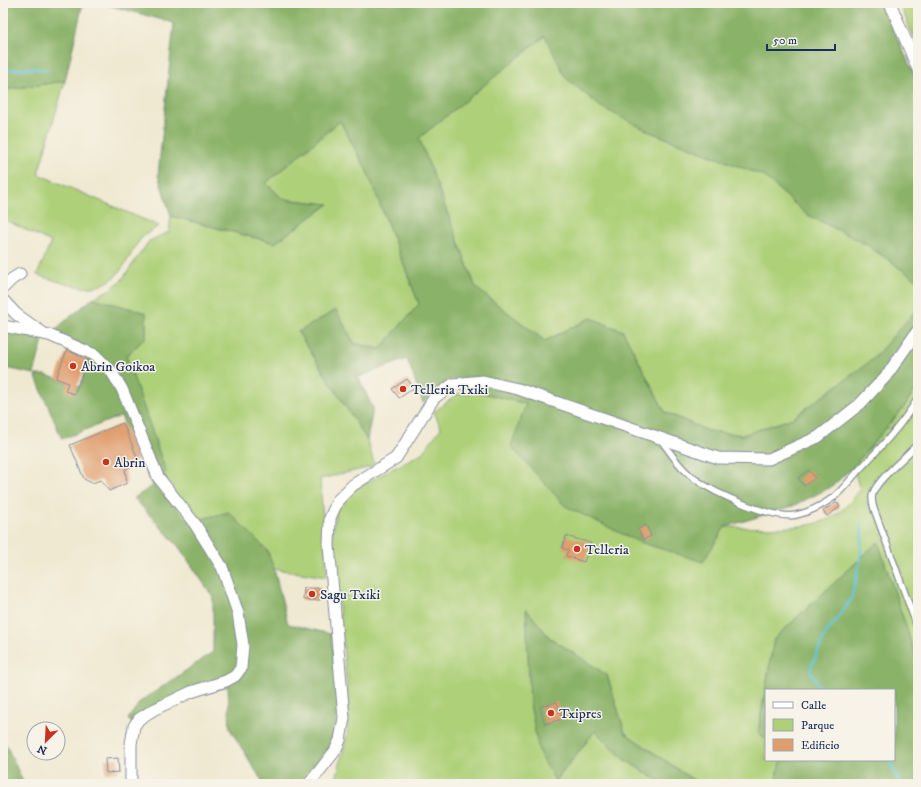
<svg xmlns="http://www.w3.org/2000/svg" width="921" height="787" viewBox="0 0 921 787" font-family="'IM FELL DW Pica',serif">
	<rect width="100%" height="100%" fill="#f7f3e8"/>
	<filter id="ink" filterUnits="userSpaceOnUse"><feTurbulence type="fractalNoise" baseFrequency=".025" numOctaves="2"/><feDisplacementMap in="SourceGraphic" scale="8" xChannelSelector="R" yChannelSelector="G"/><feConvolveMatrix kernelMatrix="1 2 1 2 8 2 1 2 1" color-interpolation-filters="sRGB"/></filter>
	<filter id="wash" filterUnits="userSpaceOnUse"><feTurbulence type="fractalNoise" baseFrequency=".012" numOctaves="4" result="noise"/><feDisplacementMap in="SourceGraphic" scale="16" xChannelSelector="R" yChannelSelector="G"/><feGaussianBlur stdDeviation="0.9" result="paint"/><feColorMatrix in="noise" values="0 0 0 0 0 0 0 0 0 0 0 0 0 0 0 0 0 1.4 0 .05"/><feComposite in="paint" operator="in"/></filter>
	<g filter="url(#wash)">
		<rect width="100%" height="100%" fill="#f0e9d2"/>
		<g fill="#aed078" stroke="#64806b">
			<path d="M 899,3 L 918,3 L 918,46 Z"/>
			<path d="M 545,35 L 566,78 L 650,132 L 764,176 L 806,214 L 866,244 L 918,281 L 918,308 L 872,360 L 793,418 L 743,435 L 708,431 L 665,412 L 623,331 L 591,318 L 545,341 L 476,288 L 419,138 Z"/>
			<path d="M 65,81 L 38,174 L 159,226 C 154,229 148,232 144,236 C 136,242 131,256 125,264 C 102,301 71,285 37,275 L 51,242 L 3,219 L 3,90 Z"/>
			<path d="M 340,121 L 367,171 L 419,304 L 380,349 L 298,332 L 367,440 L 375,466 L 320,479 L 327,577 L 274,569 L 267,550 L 189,522 L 153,486 L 166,472 L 126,356 L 146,337 L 146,313 L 93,298 L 109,290 L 121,281 L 149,241 L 169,232 L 171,216 L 275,243 L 328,204 L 283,199 L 266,183 Z"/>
			<path d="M 918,385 L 918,663 L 878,542 L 774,639 L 758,732 L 766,739 L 766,760 L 782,760 L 774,784 L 699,784 L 625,733 L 607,675 L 549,637 L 526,609 L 556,781 L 595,731 L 624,759 L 663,784 L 335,784 L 347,734 L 348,697 L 332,535 L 336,512 L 353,490 L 422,453 L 441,428 L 434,412 L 457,394 L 483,393 L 526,404 L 703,561 L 725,527 C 752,527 801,531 826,520 C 840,515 851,501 860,490 L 853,467 L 904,407 Z"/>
		</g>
		<g fill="#8ab268" stroke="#527063">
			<path d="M 3,3 L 83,3 L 65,81 L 3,90 Z"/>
			<path d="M 101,3 L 881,3 L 918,83 L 918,281 L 866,244 L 806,214 L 764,176 L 650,132 L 601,107 L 566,78 L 545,36 L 419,138 L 476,288 L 545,341 L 591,318 L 623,331 L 665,412 L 708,431 L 743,435 L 793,418 L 872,360 L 918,308 L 918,385 L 904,407 L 853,467 L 831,487 L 793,506 L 725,527 L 703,562 L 639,542 L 565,506 L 511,446 L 526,404 L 483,393 L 476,377 L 450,380 L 423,403 L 407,359 L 358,377 L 373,408 L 367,440 L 298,332 L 336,310 L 354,343 L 380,349 L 419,304 L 367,171 L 340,121 L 266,183 L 283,199 L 329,204 L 275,243 L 171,216 L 158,175 L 174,23 Z"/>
			<path d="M 93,298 L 146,313 L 146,337 L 126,356 L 166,472 L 154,486 L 189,522 L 229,512 L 267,550 L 274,569 L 288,624 L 331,634 L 338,705 L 333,745 L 297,784 L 264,784 L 230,729 L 228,686 L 194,696 L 156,713 L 136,728 L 128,719 L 140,702 L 213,652 L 213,597 L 179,547 L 134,498 L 153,486 L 121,416 L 62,439 L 35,375 L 46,375 L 80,387 L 91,350 L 52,332 Z"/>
			<path d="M 3,329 L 43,339 L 34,374 L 6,368 L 3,364 Z"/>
			<path d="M 878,542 L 918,663 L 918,784 L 774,784 L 782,760 L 894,760 L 894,690 L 766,690 L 766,739 L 758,732 L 774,639 Z"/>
			<path d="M 526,609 L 549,637 L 607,675 L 625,733 L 699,784 L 663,784 L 624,759 L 595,731 L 555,781 L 539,752 L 530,704 Z"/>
			<path d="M 3,738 L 23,782 L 21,784 L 3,784 Z"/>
		</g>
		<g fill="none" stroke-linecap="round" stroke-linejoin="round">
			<g stroke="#5dc4da" stroke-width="2.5">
				<path d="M 3,70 L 31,68 L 48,70"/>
				<path d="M 821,690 L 810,670 L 825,635 L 851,600 L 861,556 L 862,522"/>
				<path d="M 889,760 L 900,784"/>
			</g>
		</g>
		<g id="blocks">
			<g fill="#e09e6d">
				<path d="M 67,350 L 88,360 L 74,394 L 65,391 L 68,383 L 56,378 Z"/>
				<path d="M 407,379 L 414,388 L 399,398 L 392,389 Z"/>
				<path d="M 123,423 L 137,457 L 133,466 L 125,469 L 127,483 L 109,491 L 101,480 L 92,483 L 84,479 L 70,445 Z"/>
				<path d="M 809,470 L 815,478 L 804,486 L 798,478 Z"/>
				<path d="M 837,502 L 840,507 L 827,516 L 823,511 Z"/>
				<path d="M 646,525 L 651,536 L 643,540 L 638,529 Z"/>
				<path d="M 566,536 L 591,543 L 584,562 L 566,556 L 568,550 L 562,548 Z"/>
				<path d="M 304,588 L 320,588 L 320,600 L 303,600 Z"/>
				<path d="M 557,702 L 562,719 L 545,724 L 540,707 Z"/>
				<path d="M 118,758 L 119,772 L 106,773 L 105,759 Z"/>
			</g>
		</g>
	</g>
	<g filter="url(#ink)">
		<use href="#blocks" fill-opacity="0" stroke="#868c98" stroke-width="1"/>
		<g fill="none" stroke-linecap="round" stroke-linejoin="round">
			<g stroke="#868c98" stroke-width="8">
				<g id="service">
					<path d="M 661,440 C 671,454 681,469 695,479 C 714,493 773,520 796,515 C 810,512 823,505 834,497 C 843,489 851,479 859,470 C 881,447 902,425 918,398"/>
					<path d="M 918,443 C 908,456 873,482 872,497 C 872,501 873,506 874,509 L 918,629"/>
				</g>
			</g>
			<g stroke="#868c98" stroke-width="13">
				<g id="minor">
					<path d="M 890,3 L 918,69"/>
					<path d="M 3,288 L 12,279 L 20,274"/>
					<path d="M 3,300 L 16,314 L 43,333"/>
					<path d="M 3,326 L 49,335 L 95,355 L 111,371 L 122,389 L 158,477 L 195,524 L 222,567 L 238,613 L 243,645 L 241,668 L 235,676 L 226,681 L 191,692 L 153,710 L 139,719 L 134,726 L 131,744 L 131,784"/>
					<path d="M 309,784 L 335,751 L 340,740 L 344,718 L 329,545 L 330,518 L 338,500 L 353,485 L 396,458 L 434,398 L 453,384 L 483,381 L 518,389 L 718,458 L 769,459 L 818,437 L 860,404 L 887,375 L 918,330"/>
				</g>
			</g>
			<use href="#service" stroke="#fff" stroke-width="5.5"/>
			<use href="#minor" stroke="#fff" stroke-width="11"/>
		</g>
	</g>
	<g fill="#c8321e" stroke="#f7f3e8" stroke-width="1.5">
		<circle cx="73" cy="366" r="4"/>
		<circle cx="403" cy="389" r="4"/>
		<circle cx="106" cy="462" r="4"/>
		<circle cx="577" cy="549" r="4"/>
		<circle cx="312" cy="594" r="4"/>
		<circle cx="551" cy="713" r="4"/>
	</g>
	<g text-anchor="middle" stroke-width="3" stroke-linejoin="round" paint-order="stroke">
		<g font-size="14" fill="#1b2f5e" stroke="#f7f3e8" text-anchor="start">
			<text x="81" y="371">Abrin Goikoa</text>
			<text x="411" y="394">Telleria Txiki</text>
			<text x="114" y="467">Abrin</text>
			<text x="585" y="554">Telleria</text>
			<text x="320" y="599">Sagu Txiki</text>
			<text x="559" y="718">Txipres</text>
		</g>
	</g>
	<rect width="921" height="787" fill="none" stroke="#f7f3e8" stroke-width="16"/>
	<rect x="765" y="689" width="130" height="72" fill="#f7f3e8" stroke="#9fa5b1"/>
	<rect x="773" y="702" width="20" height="6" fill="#ffffff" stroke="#9fa5b1"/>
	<text x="801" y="709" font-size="12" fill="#1b2f5e">Calle</text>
	<rect x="773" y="719" width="20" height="12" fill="#aed078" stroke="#9fa5b1"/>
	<text x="801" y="729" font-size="12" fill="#1b2f5e">Parque</text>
	<rect x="773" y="739" width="20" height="12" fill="#e09e6d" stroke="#9fa5b1"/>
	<text x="801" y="749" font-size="12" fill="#1b2f5e">Edificio</text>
	<g transform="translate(46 741) rotate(204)"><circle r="19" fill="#f7f3e8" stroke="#9fa5b1"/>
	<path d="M0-3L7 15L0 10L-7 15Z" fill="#c8321e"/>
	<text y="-6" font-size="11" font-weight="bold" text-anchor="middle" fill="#1b2f5e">N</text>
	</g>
	<path d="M767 44v6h68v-6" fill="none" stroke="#1b2f5e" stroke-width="2"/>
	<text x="773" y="44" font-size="12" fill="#1b2f5e" stroke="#f7f3e8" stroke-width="3" paint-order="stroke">50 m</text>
</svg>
